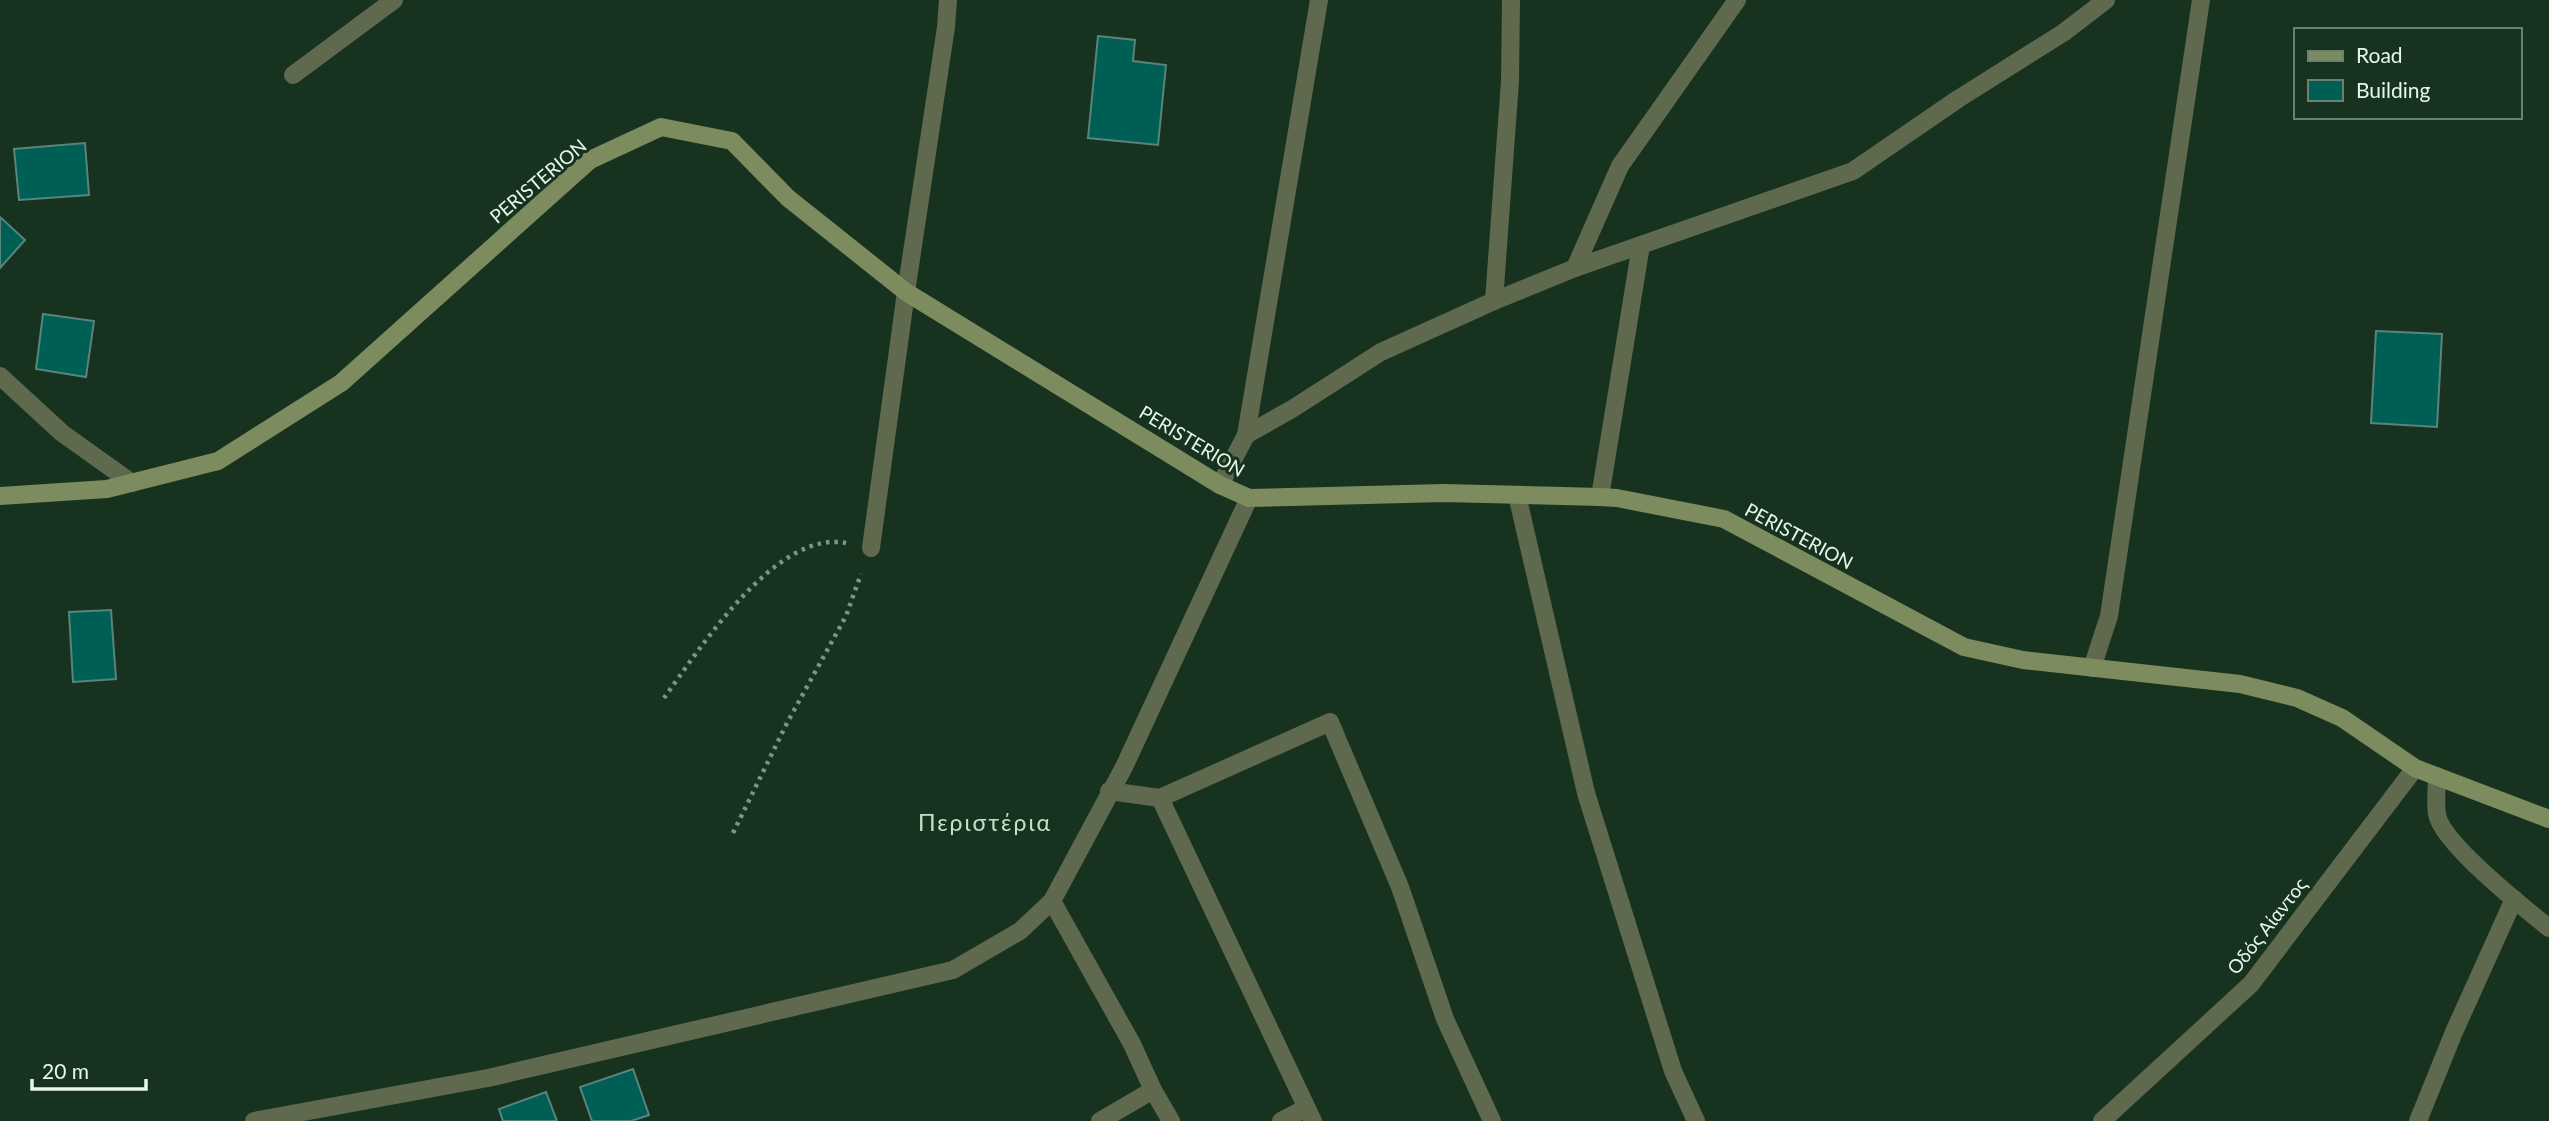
<svg xmlns="http://www.w3.org/2000/svg" width="2549" height="1121" viewBox="0 0 2549 1121" font-family="Lato,sans-serif">
	<rect width="100%" height="100%" fill="#173320"/>
	<g fill="#005f54" stroke="#59847c" stroke-width="2">
		<path d="M 1098,36 L 1135,40 L 1133,61 L 1166,65 L 1158,145 L 1088,138 Z"/>
		<path d="M 85,143 L 89,195 L 19,200 L 14,149 Z"/>
		<path d="M 0,217 L 25,240 L 0,268 Z"/>
		<path d="M 43,314 L 94,321 L 86,377 L 36,369 Z"/>
		<path d="M 2376,331 L 2442,334 L 2437,427 L 2371,423 Z"/>
		<path d="M 111,610 L 116,679 L 73,682 L 69,612 Z"/>
		<path d="M 633,1069 L 649,1115 L 631,1121 L 592,1121 L 580,1087 Z"/>
		<path d="M 546,1092 L 557,1121 L 503,1121 L 499,1109 Z"/>
	</g>
	<g fill="none" stroke-linecap="round" stroke-linejoin="round">
		<g stroke="#7d9383" stroke-width="4.5" stroke-dasharray="3.5 5" stroke-linecap="butt">
			<path d="M 664,698 C 699,650 776,529 846,543"/>
			<path d="M 733,833 L 787,723 L 846,616 L 861,574"/>
		</g>
		<g stroke="#5f694d" stroke-width="18">
			<path d="M 293,75 L 394,0"/>
			<path d="M 1575,268 L 1620,166 L 1737,0"/>
			<path d="M 1494,301 L 1510,81 L 1511,0"/>
			<path d="M 0,376 L 62,433 L 132,483"/>
			<path d="M 1246,435 L 1292,409 L 1381,352 L 1494,301 L 1575,268 L 1853,171 L 1958,99 L 2063,33 L 2106,0"/>
			<path d="M 1220,485 L 1246,435 L 1319,0"/>
			<path d="M 1517,495 L 1586,793 L 1673,1071 L 1696,1121"/>
			<path d="M 1600,497 L 1641,245"/>
			<path d="M 871,548 L 906,292 L 946,27 L 948,0"/>
			<path d="M 2092,668 L 2109,616 L 2201,0"/>
			<path d="M 2437,776 C 2437,788 2435,802 2437,814 C 2441,842 2524,908 2549,928"/>
			<path d="M 1109,791 L 1160,798 L 1330,722 L 1400,887 L 1445,1019 L 1492,1121"/>
			<path d="M 1160,798 L 1313,1121"/>
			<path d="M 1052,901 L 1132,1044 L 1153,1090 L 1100,1121"/>
			<path d="M 1153,1090 L 1171,1121"/>
			<path d="M 254,1121 L 488,1078 L 953,970 L 1020,931 L 1052,901 L 1124,767 L 1249,498"/>
			<path d="M 1281,1121 L 1306,1108"/>
			<path d="M 2102,1121 L 2251,984 L 2415,768"/>
			<path d="M 2418,1121 L 2454,1032 L 2514,899"/>
		</g>
		<path stroke="#7c8c5f" stroke-width="18" d="M 0,496 L 107,489 L 218,461 L 341,383 L 590,160 L 661,127 L 732,141 L 788,198 L 906,292 L 1220,485 L 1249,498 L 1444,493 L 1600,497 L 1617,498 L 1724,519 L 1964,647 L 2023,660 L 2240,684 L 2297,698 L 2342,718 L 2415,768 L 2549,819"/>
	</g>
	<g text-anchor="middle" stroke-width="6" stroke-linejoin="round" paint-order="stroke">
		<g font-size="19" fill="#e6f7ea" stroke="#173320">
			<text transform="translate(538 181) rotate(-40)" y="7">PERISTERION</text>
			<text transform="translate(1192 441) rotate(31)" y="7">PERISTERION</text>
			<text transform="translate(1799 536) rotate(28)" y="7">PERISTERION</text>
			<text transform="translate(2267 926) rotate(-52)" y="7">Οδός Αίαντος</text>
		</g>
		<g font-size="23" letter-spacing="2" fill="#c1e2c9" stroke="#173320">
			<text x="985" y="831">Περιστέρια</text>
		</g>
	</g>
	<rect x="2294" y="28" width="228" height="91" fill="#173320" stroke="#6a8171" stroke-width="2"/>
	<rect x="2308" y="51" width="35" height="10" fill="#7c8c5f" stroke="#6a8171" stroke-width="2"/>
	<text x="2356" y="63" font-size="21" fill="#e6f7ea">Road</text>
	<rect x="2308" y="80" width="35" height="21" fill="#005f54" stroke="#6a8171" stroke-width="2"/>
	<text x="2356" y="98" font-size="21" fill="#e6f7ea">Building</text>
	<path d="M32 1079v10h114v-10" fill="none" stroke="#e6f7ea" stroke-width="3.5"/>
	<text x="42" y="1079" font-size="21" fill="#e6f7ea" stroke="#173320" stroke-width="5" paint-order="stroke">20 m</text>
</svg>
